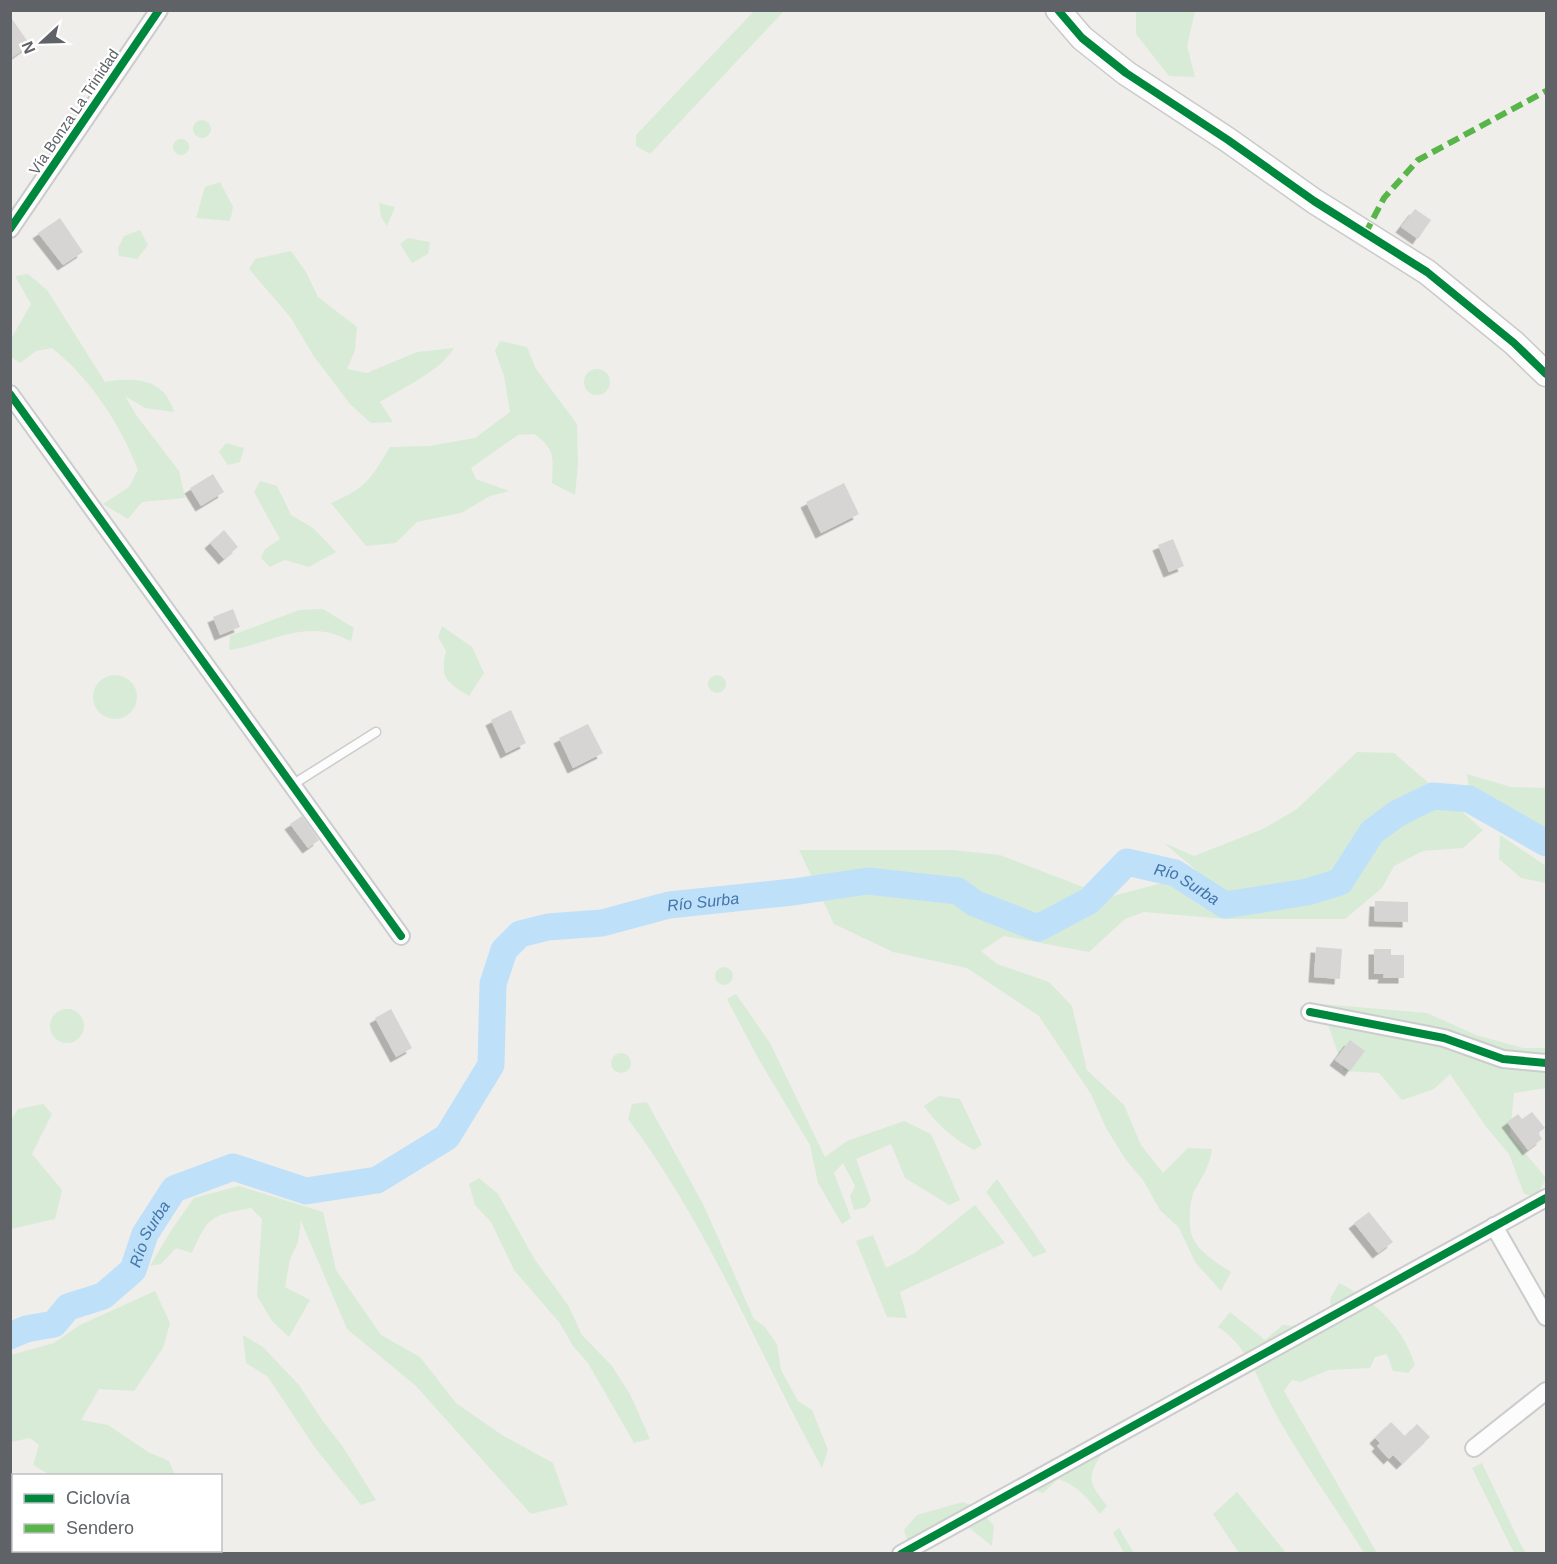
<svg xmlns="http://www.w3.org/2000/svg" width="1557" height="1564" viewBox="0 0 1557 1564" font-family="Arial,sans-serif">
	<defs>
		<filter id="shadow"><feDropShadow dx="-5.5" dy="5.5" stdDeviation="0" flood-color="#0004"/></filter>
	</defs>
	<rect width="100%" height="100%" fill="#efeeea"/>
	<g fill="#d8ebd6">
		<path d="M 755,10 L 784,11 L 650,154 L 636,146 L 636,135 Z"/>
		<path d="M 1136,11 L 1195,11 L 1187,46 L 1195,77 L 1169,76 L 1136,34 Z"/>
		<circle cx="202" cy="129" r="9"/>
		<circle cx="181" cy="147" r="8"/>
		<path d="M 220,182 L 233,207 L 230,221 L 196,218 L 205,187 Z"/>
		<path d="M 379,203 L 395,207 L 387,226 L 381,217 Z"/>
		<path d="M 140,230 L 148,245 L 137,259 L 119,256 L 118,248 L 124,236 Z"/>
		<path d="M 408,238 L 430,242 L 428,254 L 412,263 L 400,244 Z"/>
		<path d="M 291,251 L 306,272 L 318,297 L 357,327 L 355,350 L 347,369 L 367,373 L 417,352 L 454,348 C 442,370 401,389 380,402 L 393,422 L 371,423 L 350,404 L 313,355 L 291,318 L 249,269 L 255,259 Z"/>
		<path d="M 28,274 L 47,290 L 105,382 C 135,377 164,378 174,412 L 145,408 L 125,396 L 136,415 L 179,471 L 185,498 L 142,502 L 128,519 L 103,504 L 129,487 L 138,470 C 120,424 91,379 52,348 L 36,351 L 20,363 L 11,357 L 11,339 L 31,304 L 15,276 Z"/>
		<path d="M 500,341 L 527,347 L 536,369 L 577,424 L 578,464 L 575,495 L 552,483 C 553,458 556,449 534,434 L 518,435 L 471,468 L 476,479 L 509,491 L 490,496 L 461,513 L 417,522 L 396,543 L 366,546 L 331,503 C 367,488 371,478 390,447 L 429,446 L 475,438 L 510,412 L 504,376 L 495,351 Z"/>
		<circle cx="597" cy="382" r="13"/>
		<path d="M 226,443 L 244,448 L 240,462 L 228,465 L 219,452 Z"/>
		<path d="M 260,481 L 277,486 L 291,515 L 313,528 L 336,552 L 309,567 L 285,560 L 270,567 L 261,558 L 265,549 L 280,539 L 254,492 Z"/>
		<path d="M 323,609 L 354,628 L 351,641 C 343,638 334,633 325,632 C 293,626 260,646 229,650 L 230,636 L 299,610 Z"/>
		<path d="M 442,626 L 472,647 L 484,673 L 469,696 C 446,682 440,678 446,651 L 438,637 Z"/>
		<circle cx="115" cy="697" r="22"/>
		<circle cx="717" cy="684" r="9"/>
		<path d="M 1357,752 L 1394,753 L 1483,830 L 1463,848 L 1423,851 L 1394,866 L 1382,888 L 1345,919 L 1226,919 L 1144,912 L 1125,919 L 1089,952 L 1004,936 L 981,951 L 997,964 L 1049,982 L 1072,1006 L 1087,1070 L 1124,1105 L 1141,1145 L 1163,1173 L 1188,1148 L 1212,1149 C 1209,1168 1203,1175 1194,1191 C 1189,1204 1187,1230 1195,1242 C 1202,1254 1219,1264 1231,1272 L 1221,1291 L 1195,1262 L 1179,1228 L 1160,1210 L 1143,1180 L 1126,1160 L 1106,1128 L 1091,1094 L 1039,1016 L 967,968 L 893,952 L 834,924 L 799,850 L 952,850 L 1000,855 L 1109,897 L 1162,883 L 1209,881 L 1164,843 L 1194,856 L 1263,829 L 1297,809 Z"/>
		<path d="M 1467,774 L 1511,787 L 1546,788 L 1546,835 L 1469,790 Z"/>
		<path d="M 1500,835 L 1546,866 L 1546,883 L 1521,878 L 1499,859 Z"/>
		<circle cx="724" cy="976" r="9"/>
		<path d="M 736,994 L 770,1043 L 825,1157 L 847,1141 L 904,1121 L 931,1134 L 960,1200 L 949,1205 L 905,1178 L 891,1144 L 856,1159 L 871,1200 L 866,1207 L 854,1210 L 850,1196 L 855,1186 L 843,1163 L 834,1173 L 851,1218 L 842,1224 L 818,1183 L 810,1145 L 758,1058 L 727,999 Z"/>
		<path d="M 1321,1004 L 1427,1013 L 1476,1035 L 1523,1048 L 1546,1048 L 1546,1088 L 1514,1093 L 1510,1135 L 1546,1178 L 1536,1197 L 1524,1194 L 1509,1154 L 1487,1128 L 1450,1074 L 1434,1089 L 1402,1100 L 1379,1073 L 1344,1071 Z"/>
		<circle cx="67" cy="1026" r="17"/>
		<circle cx="621" cy="1063" r="10"/>
		<path d="M 939,1096 L 960,1099 L 982,1145 L 974,1150 C 953,1138 938,1126 924,1106 Z"/>
		<path d="M 647,1102 L 704,1206 L 754,1319 L 765,1327 L 777,1344 L 781,1370 L 798,1401 L 812,1410 L 828,1450 L 822,1468 C 758,1352 708,1225 628,1119 L 632,1104 Z"/>
		<path d="M 43,1104 L 52,1114 L 32,1154 L 62,1190 L 55,1219 L 11,1229 L 11,1120 L 18,1109 Z"/>
		<path d="M 479,1178 L 498,1194 L 535,1260 L 568,1305 L 582,1335 L 612,1366 L 631,1396 L 650,1439 L 634,1443 L 588,1363 L 573,1346 L 559,1322 L 514,1270 L 491,1222 L 475,1205 L 469,1184 Z"/>
		<path d="M 997,1179 L 1047,1252 L 1033,1257 L 986,1192 Z"/>
		<path d="M 239,1186 L 323,1212 L 336,1270 L 381,1335 L 420,1357 L 456,1403 L 502,1435 L 553,1463 L 568,1505 L 531,1514 L 416,1386 L 347,1329 L 301,1221 L 298,1242 L 290,1259 L 285,1287 L 310,1300 L 289,1337 L 272,1321 L 257,1296 L 262,1219 L 251,1208 C 212,1215 208,1216 192,1253 L 176,1248 L 161,1264 L 150,1266 L 172,1229 L 194,1198 Z"/>
		<path d="M 975,1205 L 1005,1243 L 900,1292 L 907,1318 L 887,1317 L 856,1241 L 873,1235 L 886,1268 L 915,1253 Z"/>
		<path d="M 1339,1283 C 1376,1302 1402,1325 1415,1365 L 1408,1373 L 1393,1371 L 1387,1354 L 1375,1357 L 1370,1368 L 1329,1370 L 1300,1382 L 1292,1380 L 1284,1391 L 1377,1553 L 1364,1553 C 1336,1508 1304,1464 1278,1418 C 1260,1386 1250,1347 1218,1327 L 1230,1312 L 1265,1340 L 1283,1325 C 1306,1328 1327,1329 1349,1319 L 1342,1307 L 1331,1306 L 1330,1299 Z"/>
		<path d="M 155,1291 L 170,1323 L 163,1348 L 134,1391 L 99,1389 L 81,1420 L 108,1425 L 148,1452 L 169,1461 L 175,1475 L 50,1475 L 33,1465 L 39,1445 L 30,1438 L 11,1442 L 11,1355 L 54,1343 L 80,1325 Z"/>
		<path d="M 243,1335 L 263,1347 L 299,1385 L 322,1420 L 343,1447 L 376,1500 L 361,1505 L 316,1449 L 268,1377 L 246,1363 Z"/>
		<path d="M 1104,1450 C 1087,1478 1087,1480 1107,1506 L 1100,1514 C 1088,1498 1077,1485 1058,1479 L 1043,1493 L 1019,1484 L 1053,1458 L 1074,1457 Z"/>
		<path d="M 1482,1463 L 1520,1543 L 1526,1553 L 1514,1553 L 1472,1468 Z"/>
		<path d="M 1237,1492 L 1286,1553 L 1239,1553 L 1213,1514 Z"/>
		<path d="M 963,1502 L 979,1509 L 994,1526 L 992,1546 L 967,1526 L 959,1527 L 936,1545 L 911,1552 L 904,1530 L 917,1515 Z"/>
		<path d="M 1119,1528 L 1132,1550 L 1135,1553 L 1124,1553 L 1113,1533 Z"/>
		<path d="M 69,1550 L 167,1550 L 167,1551 L 166,1554 L 68,1553 Z"/>
	</g>
	<g fill="none" stroke-linecap="round" stroke-linejoin="round">
		<path stroke="#bfe0f9" stroke-width="27" id="s1" d="M 10,1336 L 26,1329 L 54,1324 L 68,1307 L 103,1296 L 133,1270 L 145,1234 L 174,1189 L 233,1167 L 306,1191 L 377,1180 L 447,1137 L 491,1065 L 493,984 L 504,950 L 520,934 L 548,927 L 602,923 L 669,905 L 793,892 L 868,881 L 958,891 L 974,903 L 1038,928 L 1089,901 L 1127,862 L 1175,873 L 1225,905 L 1307,892 L 1340,882 L 1372,832 L 1398,813 L 1433,796 L 1469,799 L 1546,843"/>
	</g>
	<g fill="#d6d5d3" filter="url(#shadow)">
		<path d="M 10,16 L 30,45 L 10,59 Z"/>
		<path d="M 1415,209 L 1431,220 L 1418,239 L 1401,227 Z"/>
		<path d="M 60,218 L 83,252 L 63,265 L 38,233 Z"/>
		<path d="M 213,474 L 224,492 L 201,506 L 190,488 Z"/>
		<path d="M 844,483 L 859,514 L 821,533 L 806,502 Z"/>
		<path d="M 224,530 L 238,547 L 224,559 L 210,543 Z"/>
		<path d="M 1173,539 L 1184,566 L 1169,572 L 1158,545 Z"/>
		<path d="M 233,609 L 240,627 L 220,635 L 213,617 Z"/>
		<path d="M 511,710 L 526,743 L 506,753 L 491,720 Z"/>
		<path d="M 588,724 L 603,753 L 573,768 L 559,738 Z"/>
		<path d="M 302,816 L 319,840 L 308,848 L 290,824 Z"/>
		<path d="M 1375,901 L 1408,902 L 1408,922 L 1374,921 Z"/>
		<path d="M 1316,947 L 1342,949 L 1340,979 L 1314,977 Z"/>
		<path d="M 1374,949 L 1391,949 L 1391,955 L 1404,955 L 1404,978 L 1383,978 L 1384,974 L 1374,974 Z"/>
		<path d="M 391,1009 L 412,1048 L 396,1057 L 375,1018 Z"/>
		<path d="M 1350,1040 L 1365,1051 L 1350,1071 L 1335,1060 Z"/>
		<path d="M 1532,1112 L 1545,1128 L 1538,1133 L 1542,1139 L 1528,1150 L 1507,1122 L 1518,1114 L 1522,1119 Z"/>
		<path d="M 1369,1212 L 1393,1242 L 1378,1253 L 1354,1223 Z"/>
		<path d="M 1391,1422 L 1405,1436 L 1417,1424 L 1430,1437 L 1402,1464 L 1393,1455 L 1389,1459 L 1377,1446 L 1380,1443 L 1375,1438 Z"/>
	</g>
	<g fill="none" stroke-linecap="round" stroke-linejoin="round">
		<g stroke="#cbcccc" stroke-width="11">
			<path id="lane" d="M 292,785 L 376,732"/>
		</g>
		<g stroke="#cbcccc" stroke-width="20">
			<g id="street">
				<path d="M 10,229 L 159,10"/>
				<path d="M 10,394 L 401,936"/>
				<path d="M 1310,1012 L 1444,1038 L 1503,1059 L 1546,1063"/>
				<path d="M 1494,1226 L 1546,1317"/>
				<path d="M 1474,1448 L 1546,1391"/>
				<path d="M 901,1554 L 1546,1198"/>
			</g>
		</g>
		<g stroke="#cacacb" stroke-width="27">
			<path id="secondary" d="M 1058,10 L 1082,38 L 1126,73 L 1228,140 L 1314,201 L 1427,272 L 1514,343 L 1546,374"/>
		</g>
		<use href="#lane" stroke="#fdfcfc" stroke-width="8"/>
		<use href="#street" stroke="#fdfcfc" stroke-width="16"/>
		<use href="#secondary" stroke="#fdfcfc" stroke-width="24"/>
		<path stroke="#58b549" stroke-width="6" stroke-dasharray="12 6" stroke-linecap="butt" d="M 1365,234 L 1384,198 L 1418,160 L 1546,91"/>
		<g stroke="#fff" stroke-width="11">
			<g id="cycleway">
				<path d="M 1058,10 L 1082,38 L 1126,73 L 1228,140 L 1314,201 L 1427,272 L 1514,343 L 1546,374"/>
				<path d="M 10,229 L 159,10"/>
				<path d="M 10,394 L 401,936"/>
				<path d="M 1310,1012 L 1444,1038 L 1503,1059 L 1546,1063"/>
				<path d="M 901,1554 L 1546,1198"/>
			</g>
		</g>
		<use href="#cycleway" stroke="#00873e" stroke-width="8"/>
	</g>
	<g text-anchor="middle" stroke-width="4.5" stroke-linejoin="round" paint-order="stroke">
		<g font-size="15" fill="#5f6368" stroke="#fff">
			<text transform="translate(74 112) rotate(-56)" y="5">Vía Bonza La Trinidad</text>
		</g>
		<g font-size="16" font-style="italic" fill="#4174aa" stroke="#fff">
			<text dy="6" stroke="none"><textPath href="#s1" startOffset="1462">Río Surba</textPath></text>
			<text dy="6" stroke="none"><textPath href="#s1" startOffset="940">Río Surba</textPath></text>
			<text dy="6" stroke="none"><textPath href="#s1" startOffset="184">Río Surba</textPath></text>
		</g>
	</g>
	<rect width="1557" height="1564" fill="none" stroke="#5f6368" stroke-width="24"/>
	<rect x="12" y="1474" width="210" height="78" fill="#ffffff" stroke="#bfc1c3" stroke-width="1.5"/>
	<rect x="24" y="1494" width="30" height="9" fill="#00873e" stroke="#bfc1c3" stroke-width="1.5"/>
	<text x="66" y="1504" font-size="18" fill="#5f6368">Ciclovía</text>
	<rect x="24" y="1524" width="30" height="9" fill="#58b549" stroke="#bfc1c3" stroke-width="1.5"/>
	<text x="66" y="1534" font-size="18" fill="#5f6368">Sendero</text>
	<g transform="translate(42 42) rotate(248)" stroke="#ffffff" stroke-width="4.5" paint-order="stroke">
	<path d="M0-4.5L10 22L0 15L-10 22Z" fill="#5f6368"/>
	<text y="-9" font-size="16" font-weight="bold" text-anchor="middle" fill="#5f6368">N</text>
	</g>
</svg>
